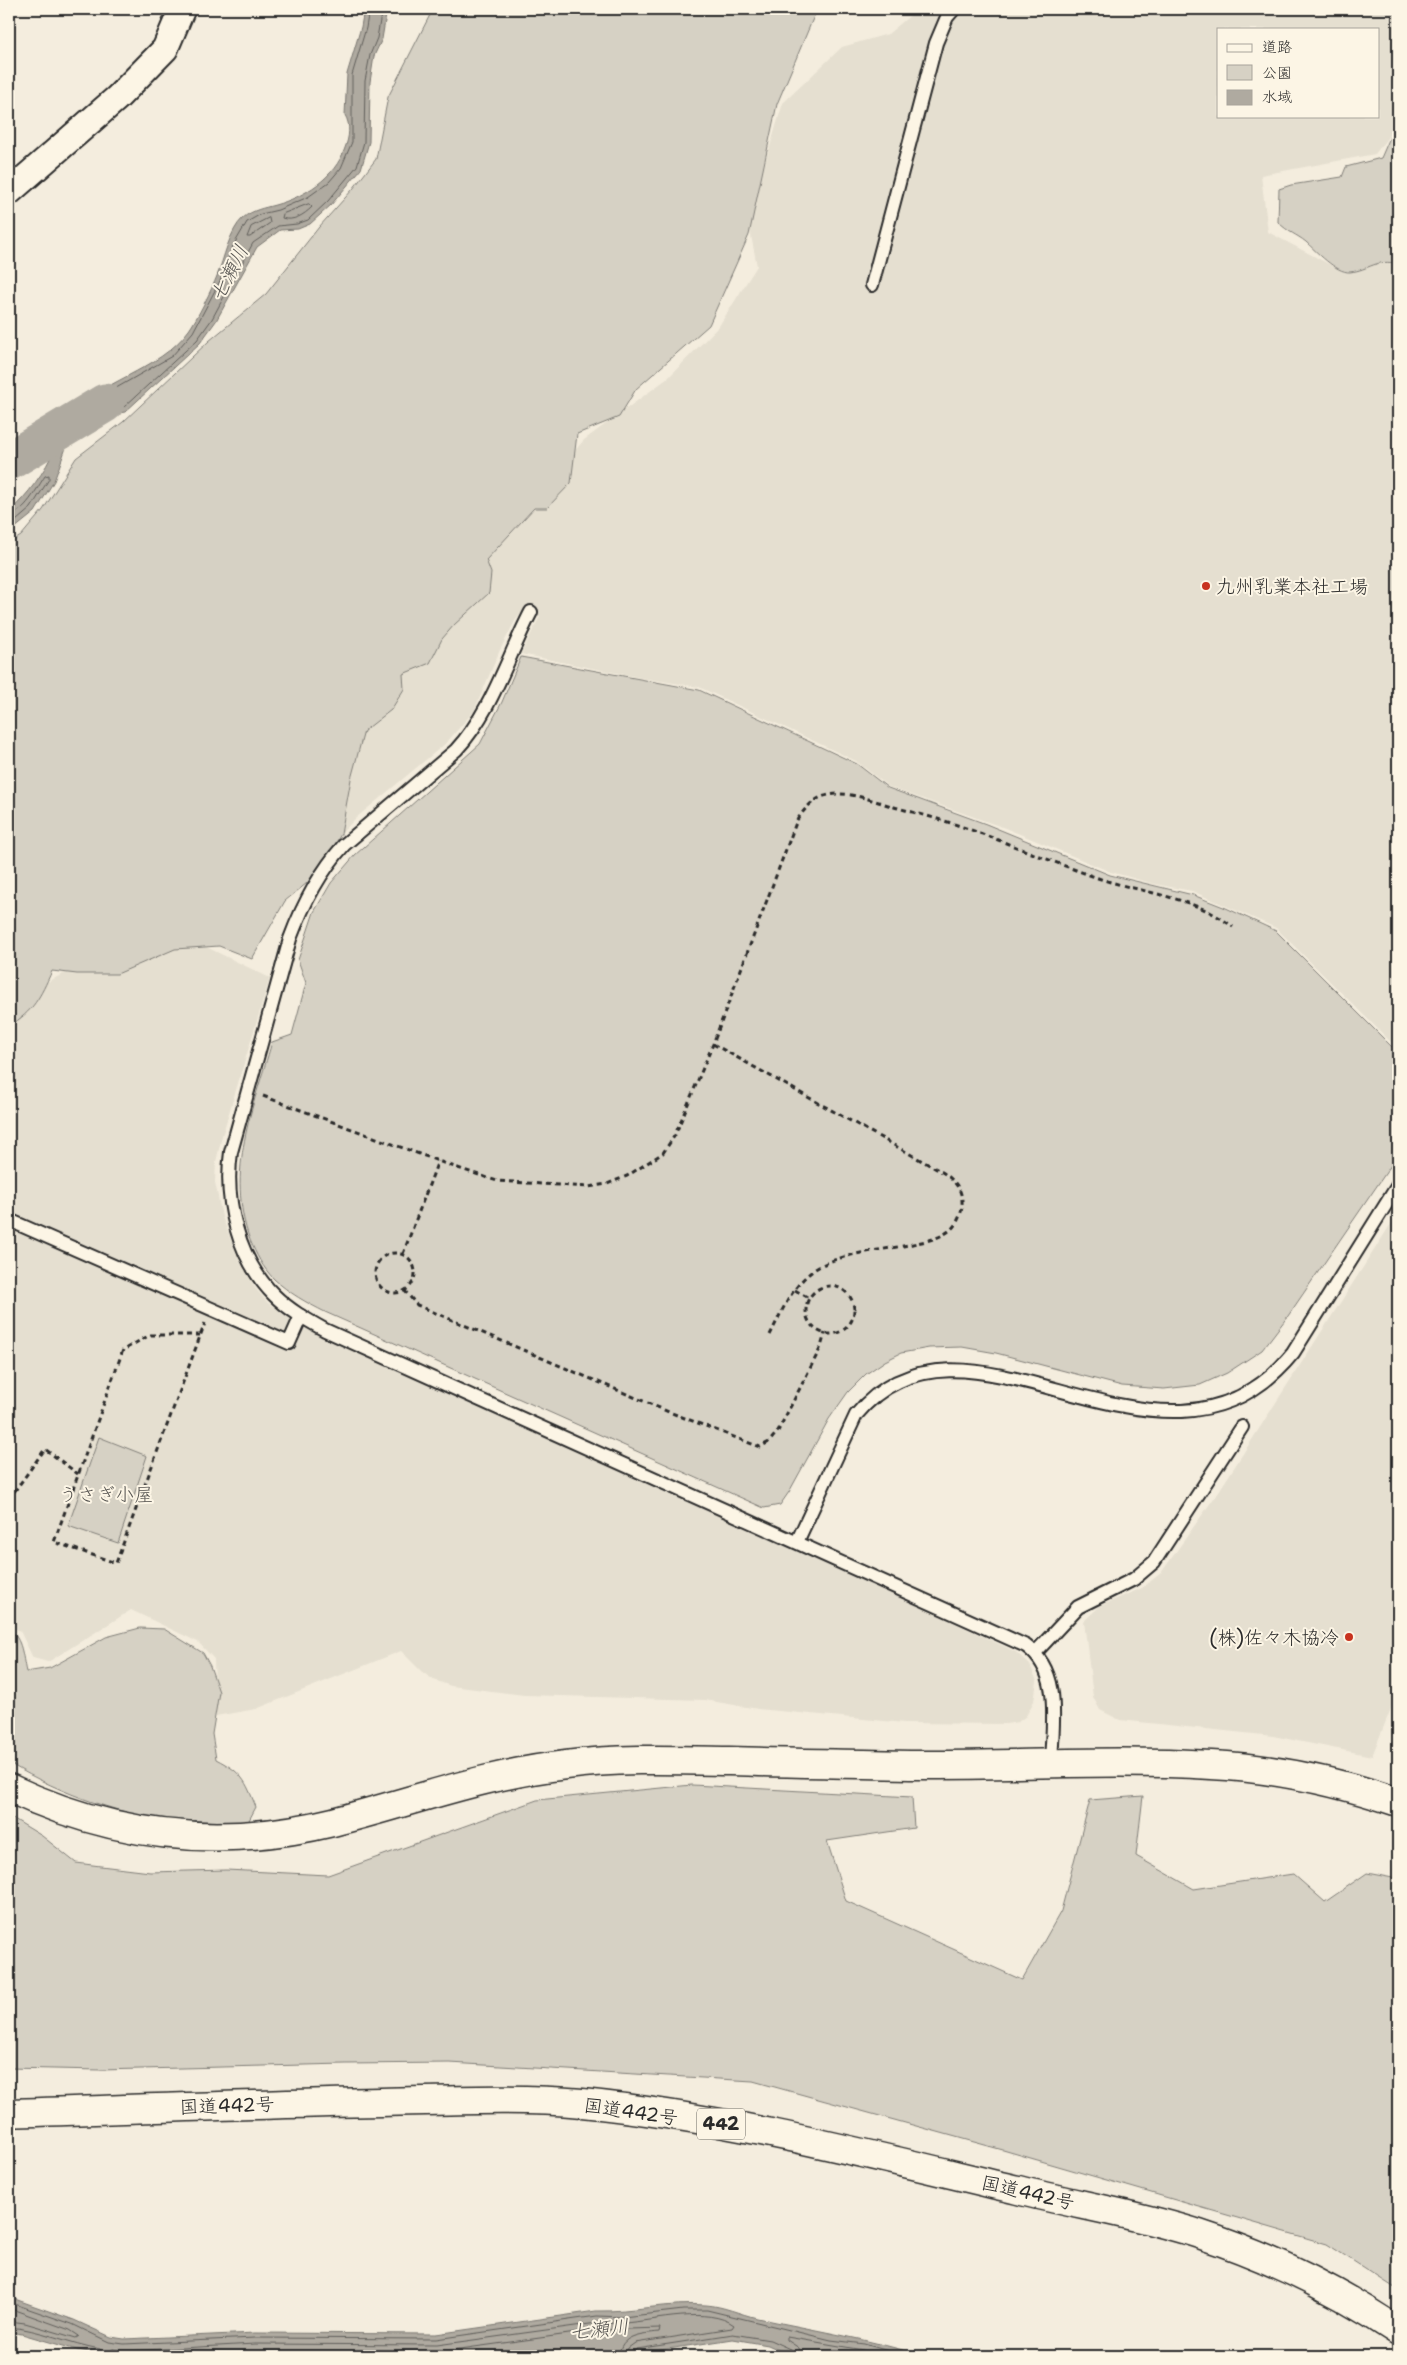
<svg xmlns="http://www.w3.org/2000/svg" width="1407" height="2365" viewBox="0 0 1407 2365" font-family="'Shantell Sans','Klee One',sans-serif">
	<rect width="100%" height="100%" fill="#f4edde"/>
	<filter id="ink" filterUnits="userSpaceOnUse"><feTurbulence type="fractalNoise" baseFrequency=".02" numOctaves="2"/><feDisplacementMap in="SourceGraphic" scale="10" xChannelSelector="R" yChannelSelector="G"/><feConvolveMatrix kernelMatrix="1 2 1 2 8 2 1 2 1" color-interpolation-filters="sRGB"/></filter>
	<g filter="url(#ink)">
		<g fill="#e5dfd0" fill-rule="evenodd">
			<path d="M 918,9 L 1396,9 L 1398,112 L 1388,137 L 1375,154 L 1261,175 L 1268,232 L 1344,272 L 1351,272 L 1381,261 L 1398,265 L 1398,1049 L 1276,928 L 1192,891 L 1154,884 L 1111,872 L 1005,828 L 889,787 L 856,761 L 699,687 L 641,678 L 521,654 L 540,616 L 525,608 L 515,621 L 500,650 L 474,711 L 446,743 L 356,818 L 332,843 L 366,655 L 476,566 L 584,440 L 668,378 L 719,326 L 757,266 L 748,220 L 783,103 L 842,47 L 888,34 ZM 1218,29 L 1378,29 L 1378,116 L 1218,116 Z"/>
			<path d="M 198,943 L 270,978 L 222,1136 L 216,1162 L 215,1182 L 222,1217 L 240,1262 L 255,1288 L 268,1303 L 300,1324 L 832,1565 L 1016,1652 L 1030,1665 L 1037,1681 L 1034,1701 L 1026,1716 L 1018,1722 L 1006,1724 L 905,1723 L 758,1709 L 705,1700 L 524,1695 L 451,1686 L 434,1680 L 422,1672 L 401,1651 L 256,1709 L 216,1716 L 214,1659 L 198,1642 L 131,1610 L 48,1662 L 33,1658 L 20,1631 L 9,1625 L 9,1012 L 44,984 L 78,966 L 157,947 Z"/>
			<path d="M 1398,1213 L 1398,1691 L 1372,1756 L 1273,1736 L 1120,1720 L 1100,1710 L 1093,1697 L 1084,1621 L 1100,1606 L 1142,1588 L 1161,1573 L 1219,1491 Z"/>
		</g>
		<g fill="#d6d1c4" stroke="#807e78">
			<path d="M 433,9 L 817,9 L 777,104 L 749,235 L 709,325 L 636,389 L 619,417 L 577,434 L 571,483 L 547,508 L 534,508 L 486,560 L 491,573 L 489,593 L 454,625 L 442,639 L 430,663 L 403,674 L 404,689 L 391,710 L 364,731 L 351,779 L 341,834 L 318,874 L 285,901 L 252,959 L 219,946 L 175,949 L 117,974 L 77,974 L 52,971 C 40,997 34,1011 9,1026 L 9,543 L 21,536 L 43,510 L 76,458 L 123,422 L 209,341 L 266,294 L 319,227 L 353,189 L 376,159 L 388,97 Z"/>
			<path d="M 1398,119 L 1398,264 C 1377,258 1369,270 1350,272 C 1336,273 1316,251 1306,242 C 1296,234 1289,233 1278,222 L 1279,189 L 1291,185 L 1342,177 L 1346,167 L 1381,158 Z"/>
			<path d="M 521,657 L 699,690 L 857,764 L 888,788 L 986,824 L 1110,875 L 1193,895 L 1226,908 L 1276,931 L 1398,1053 L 1398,1155 L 1288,1316 L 1262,1350 L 1227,1373 L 1200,1385 L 1164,1389 L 1122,1386 L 996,1353 L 962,1347 L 929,1348 L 901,1353 L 885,1361 L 866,1374 L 848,1392 L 829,1419 L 789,1492 L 780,1505 L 764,1508 L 325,1312 C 307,1303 289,1293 274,1279 C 263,1268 256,1254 250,1240 C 225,1172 253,1108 272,1042 L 292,1035 L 306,983 L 298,960 L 314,912 L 331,883 L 355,855 L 480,744 L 502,702 Z"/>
			<path d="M 99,1437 L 147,1456 L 118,1543 L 68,1526 Z"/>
			<path d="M 140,1628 L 164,1629 L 203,1653 L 210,1666 L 219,1692 L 212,1734 L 216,1759 C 243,1773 245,1780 256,1807 L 247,1824 C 227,1824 206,1826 186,1824 C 124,1816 62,1795 9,1763 L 9,1629 C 23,1640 22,1655 26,1672 L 50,1668 L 106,1637 Z"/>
			<path d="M 692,1785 L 912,1797 L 914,1828 L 827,1841 L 846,1901 L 1022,1980 L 1061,1911 L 1090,1800 L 1143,1796 L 1136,1856 L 1194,1889 L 1293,1874 L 1325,1902 L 1367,1873 L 1398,1879 L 1398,2290 L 1327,2244 L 1003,2150 L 753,2081 L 450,2063 L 345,2064 L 100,2070 L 9,2068 L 9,1816 L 42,1836 L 76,1863 L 150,1872 L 226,1870 L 328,1875 L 537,1800 Z"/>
		</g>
		<g fill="#afaaa0" stroke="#7a7771">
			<path d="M 364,9 L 387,9 L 382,39 L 374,56 L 370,82 L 369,142 L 361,169 L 331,205 L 310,224 L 298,229 L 280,230 L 257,247 L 216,321 L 200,343 L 125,412 L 112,414 L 107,404 L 67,445 L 54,481 L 35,512 L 9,533 L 9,512 C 28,495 45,472 55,448 C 59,439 58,429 65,421 C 98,379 158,373 189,330 C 197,319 212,289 217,276 C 224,259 229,231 243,218 C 252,210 264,208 275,205 C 304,197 335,178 345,148 C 349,138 351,125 345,115 L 347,74 L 361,27 Z"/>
			<path d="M 9,2297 L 74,2320 L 111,2337 L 124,2339 L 255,2333 L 436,2334 L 596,2311 C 633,2312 669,2302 706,2305 C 723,2306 740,2314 757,2318 C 813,2330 869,2339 923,2356 L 792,2356 L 768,2345 L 733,2339 L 622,2356 L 114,2356 L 77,2350 L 22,2334 L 9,2332 Z"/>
		</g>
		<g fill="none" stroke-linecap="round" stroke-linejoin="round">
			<g stroke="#605e5a" stroke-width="1">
				<path d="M 369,9 L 366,28 L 352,75 L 352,142 L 341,168 L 329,182 L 308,197 L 278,210 L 261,214 L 247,222 L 233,246 L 221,279 L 193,332 L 172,356 L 104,395 L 104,399 L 111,401 L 115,408 L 124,407 L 197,340 L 212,319 L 253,243 L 278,226 L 297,224 L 308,220 L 328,201 L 357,166 L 364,142 L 365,81 L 370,55 L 377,38 L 382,9"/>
				<path d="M 309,204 L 312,207 C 304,215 293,222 282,218 L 283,214 Z"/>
				<path d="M 269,218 L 270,223 L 250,237 L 247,237 L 251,227 Z"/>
				<path d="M 100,398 L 103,398 L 103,402 L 68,437 L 65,437 L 69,424 Z"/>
				<path d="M 9,515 C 25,513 37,488 45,476 L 49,475 L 49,479 L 31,508 L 9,527"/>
				<path d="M 9,2302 L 72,2324 L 109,2342 L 124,2344 L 255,2338 L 436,2339 L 597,2316 L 623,2317 L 683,2310 L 707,2310 L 831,2340 L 864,2344 L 906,2356"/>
				<path d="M 9,2308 L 70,2330 L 79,2336 L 76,2338 L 25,2323 L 9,2321"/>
				<path d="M 9,2327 C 38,2329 71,2344 100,2349 L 104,2356"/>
				<path d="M 111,2356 L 110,2351 L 113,2349 L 125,2351 L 255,2344 L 437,2345 L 597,2323 C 606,2323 615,2324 624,2323 C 654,2321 709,2306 734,2325 L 732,2328 L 635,2343 L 628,2348 L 626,2356"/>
				<path d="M 156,2356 L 255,2352 L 438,2352 L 598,2330 L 660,2328 L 659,2332 C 642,2334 620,2334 619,2356"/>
				<path d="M 632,2356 L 633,2352 L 637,2349 L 733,2334 L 770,2340 L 792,2350 L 795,2356"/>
				<path d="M 801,2356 L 799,2348 L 787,2340 L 787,2337 L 863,2350 L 884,2356"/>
			</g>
			<path stroke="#afaaa0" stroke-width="39" d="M 9,461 L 105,403"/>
			<g stroke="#2b2b2b" stroke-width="16">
				<g id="lane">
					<path d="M 872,285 L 936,43 L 947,17 L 954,9"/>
					<path d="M 531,612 C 507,658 492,711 456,750 L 344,845 C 319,873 303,904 290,939 L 231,1152 C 224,1201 238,1259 274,1295 C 289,1310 307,1320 325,1330 L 1026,1646 C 1063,1673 1052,1724 1051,1764"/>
					<path d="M 9,1220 L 289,1343 L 301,1316"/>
					<path d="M 797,1542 L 856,1415 C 968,1279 1164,1512 1293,1353 L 1398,1185"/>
					<path d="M 1035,1653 L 1078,1607 L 1134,1579 L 1154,1562 L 1242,1427"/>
				</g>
			</g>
			<g stroke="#2b2b2b" stroke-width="29">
				<path id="street" d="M 9,192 L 117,98 L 165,49 L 182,9"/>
			</g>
			<g stroke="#2b2b2b" stroke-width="31">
				<path id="secondary" d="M 9,1788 C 113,1837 220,1850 333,1822 C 411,1802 486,1774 566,1765 C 620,1758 675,1760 729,1761 C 790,1763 852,1764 913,1765 C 1012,1766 1112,1759 1211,1765 C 1274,1768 1338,1782 1398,1802"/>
			</g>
			<g stroke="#2b2b2b" stroke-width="31">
				<path id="highway" d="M 9,2113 C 133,2109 257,2104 381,2102 C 446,2101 518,2097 582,2103 C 730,2118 874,2156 1018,2190 C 1078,2205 1140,2215 1199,2234 C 1269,2257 1337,2290 1398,2331"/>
			</g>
			<g stroke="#2b2b2b" stroke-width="3" stroke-dasharray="5 4" stroke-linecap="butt">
				<path d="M 713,1044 L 942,1172 C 954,1180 963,1189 962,1205 C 962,1214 956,1226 949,1231 C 940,1238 927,1241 917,1243 C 885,1251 845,1251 817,1268 C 793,1283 782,1311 770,1335"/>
				<path d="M 263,1096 L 449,1165 L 497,1181 L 588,1187 L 607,1184 L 627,1176 L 663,1153 L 675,1135 L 713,1044 L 797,820 C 808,804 818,794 839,794 C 858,794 880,803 898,808 C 919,814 940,819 960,826 C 1006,842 1050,861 1095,877 C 1140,893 1195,896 1233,927"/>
				<circle cx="395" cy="1273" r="20"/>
				<path d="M 403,1254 L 438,1161"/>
				<circle cx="830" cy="1310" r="24"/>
				<path d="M 404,1290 L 417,1305 L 669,1412 L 760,1447 L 769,1442 L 778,1431 L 821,1347 L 825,1333"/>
				<path d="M 795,1290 L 809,1298"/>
				<path d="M 200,1335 L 150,1335 L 123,1350 L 54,1542 L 116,1563 L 205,1323"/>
				<path d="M 9,1499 L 45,1449 L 78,1474"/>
			</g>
			<use href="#lane" stroke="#fcf5e5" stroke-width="12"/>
			<use href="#street" stroke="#fcf5e5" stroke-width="25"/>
			<use href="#secondary" stroke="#fcf5e5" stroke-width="28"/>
			<use href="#highway" stroke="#fcf5e5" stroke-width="28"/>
		</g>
	</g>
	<g fill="#c8321e" stroke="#fcf5e5" stroke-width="2">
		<circle cx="1206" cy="586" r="5"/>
		<circle cx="1349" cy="1637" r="5"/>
	</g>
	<g text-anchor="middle" stroke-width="4" stroke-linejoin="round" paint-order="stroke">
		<rect fill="#fcf5e5" stroke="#6a6863" stroke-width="1" x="697" y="2108.5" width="48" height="31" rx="4"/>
		<g font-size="18" font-weight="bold" fill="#2b2b2b">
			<text x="721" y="2130">442</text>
		</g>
		<g font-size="19" fill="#2b2b2b" stroke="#fcf5e5" text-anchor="start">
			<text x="1216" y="593">九州乳業本社工場</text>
			<text x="1339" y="1644" text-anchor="end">(株)佐々木協冷</text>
		</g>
		<g font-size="19" fill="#565451" stroke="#fcf5e5">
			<text x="106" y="1501">うさぎ小屋</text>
		</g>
		<g font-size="19" fill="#2b2b2b" stroke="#fcf5e5">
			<text transform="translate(227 2105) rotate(-2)" y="7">国道442号</text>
			<text transform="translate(631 2111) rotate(8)" y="7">国道442号</text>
			<text transform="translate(1028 2192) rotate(13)" y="7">国道442号</text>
		</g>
		<g font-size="20" font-style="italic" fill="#595754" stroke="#fcf5e5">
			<text transform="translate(229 273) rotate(-63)" y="7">七瀬川</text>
			<text transform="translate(599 2329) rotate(-6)" y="7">七瀬川</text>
		</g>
	</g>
	<rect width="1407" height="2365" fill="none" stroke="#fcf5e5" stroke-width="30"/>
	<rect x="15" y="15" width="1377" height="2335" fill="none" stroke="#2b2b2b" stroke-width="2" filter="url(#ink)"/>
	<rect x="1217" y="28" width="162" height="90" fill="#fcf5e5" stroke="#a8a49b"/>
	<rect x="1227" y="44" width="25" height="8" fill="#fcf5e5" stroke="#a8a49b"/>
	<text x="1262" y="52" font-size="15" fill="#2b2b2b">道路</text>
	<rect x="1227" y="65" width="25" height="15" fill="#d6d1c4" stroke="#a8a49b"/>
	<text x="1262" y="78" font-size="15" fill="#2b2b2b">公園</text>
	<rect x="1227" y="90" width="25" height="15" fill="#afaaa0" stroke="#a8a49b"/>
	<text x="1262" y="102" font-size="15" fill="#2b2b2b">水域</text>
</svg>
